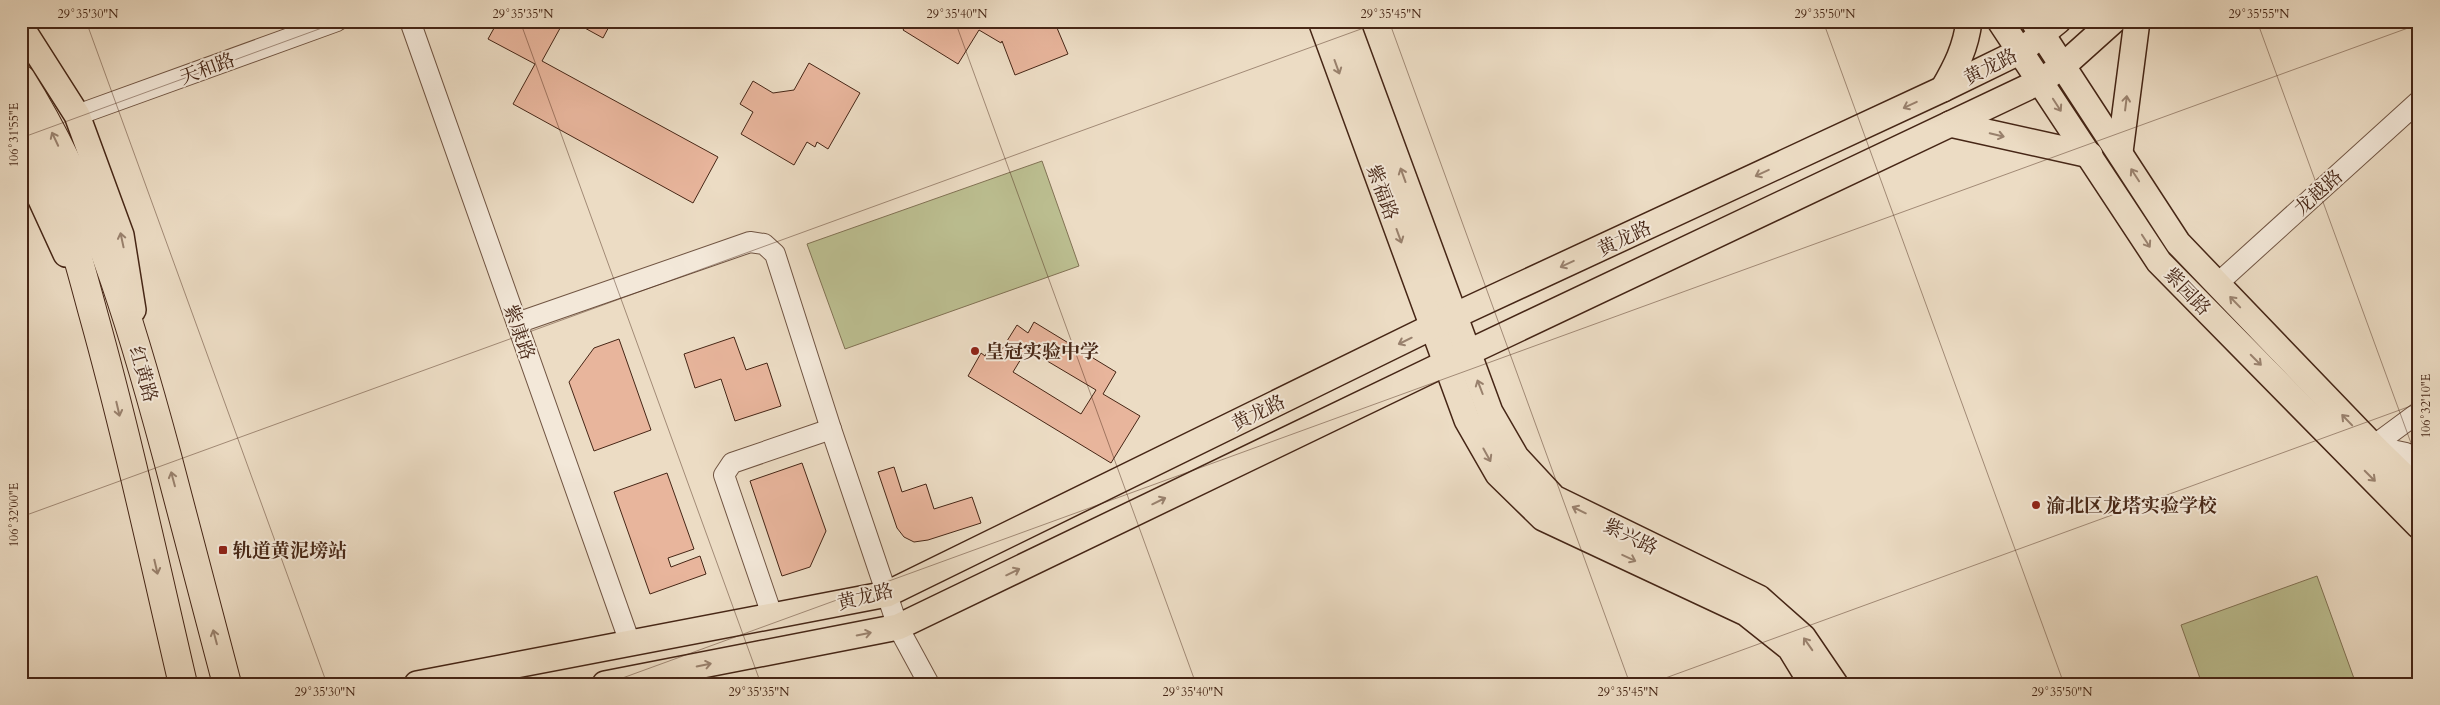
<svg xmlns="http://www.w3.org/2000/svg" width="2440" height="705" viewBox="0 0 2440 705" font-family="Cardo,'Noto Serif SC',serif">
	<rect width="100%" height="100%" fill="#ecdcc4"/>
	<filter id="stains"><feTurbulence type="fractalNoise" baseFrequency=".004" numOctaves="4"/><feColorMatrix values="0 0 0 0 .2 0 0 0 0 .09 0 0 0 0 .02 0 0 0 .5 -.17"/></filter>
	<radialGradient id="worn" r=".72"><stop offset=".6" stop-color="#630" stop-opacity="0"/><stop offset="1" stop-color="#630" stop-opacity=".3"/></radialGradient>
	<g fill="#bcbf91" stroke="#817254">
		<path d="M 1042,161 L 1079,266 L 845,349 L 807,244 Z"/>
		<path d="M 2317,576 L 2356,684 L 2202,684 L 2181,625 Z"/>
	</g>
	<g fill="#e8b59c" stroke="#462616" fill-rule="evenodd">
		<path d="M 498,21 L 564,21 L 542,61 L 718,157 L 693,203 L 513,104 L 535,64 L 488,39 Z"/>
		<path d="M 572,21 L 612,21 L 603,38 Z"/>
		<path d="M 909,21 L 994,22 L 1074,21 L 1057,28 L 1068,54 L 1015,75 L 1002,41 L 1001,43 L 979,30 L 958,64 L 903,30 Z"/>
		<path d="M 809,63 L 860,93 L 828,149 L 817,142 L 815,147 L 807,142 L 794,165 L 741,134 L 753,112 L 740,104 L 753,81 L 773,93 L 794,90 Z"/>
		<path d="M 1034,322 L 1116,372 L 1103,394 L 1140,416 L 1111,463 L 968,376 L 981,353 L 985,356 L 992,343 L 1002,349 L 1017,325 L 1028,333 ZM 1027,349 L 1096,390 L 1081,414 L 1013,372 Z"/>
		<path d="M 734,337 L 746,370 L 767,363 L 781,406 L 735,421 L 721,379 L 695,388 L 684,354 Z"/>
		<path d="M 619,339 L 651,430 L 594,451 L 569,382 L 594,348 Z"/>
		<path d="M 802,463 L 826,531 L 810,567 L 782,576 L 750,481 Z"/>
		<path d="M 894,467 L 902,492 L 926,484 L 934,509 L 972,497 L 981,523 L 928,540 L 914,542 L 904,537 L 897,528 L 878,472 Z"/>
		<path d="M 667,473 L 694,549 L 668,558 L 671,567 L 700,556 L 706,574 L 650,594 L 614,492 Z"/>
	</g>
	<g fill="none" stroke-linecap="round" stroke-linejoin="round">
		<g stroke="#705442" stroke-width="22">
			<g id="minor">
				<path d="M 410,21 L 630,643"/>
				<path d="M 77,115 L 337,21"/>
				<path d="M 2217,284 L 2419,101"/>
				<path d="M 517,323 L 750,242 L 764,244 L 775,254 L 831,429 L 898,627 L 929,684"/>
				<path d="M 2373,446 L 2419,412"/>
				<path d="M 2373,446 L 2406,453 L 2419,465"/>
				<path d="M 772,615 L 724,475 L 732,463 L 831,429"/>
			</g>
		</g>
		<g stroke="#462616" stroke-width="28">
			<g id="major">
				<path d="M 1321,21 L 1467,420 L 1498,474 L 1543,518 L 1746,613 L 1790,648 L 1812,684"/>
				<path d="M 1346,21 L 1490,412 L 1516,457 L 1554,498 L 1759,598 L 1803,637 L 1835,684"/>
				<path d="M 2000,21 L 2159,262 L 2419,526"/>
				<path d="M 2034,22 L 2178,243 L 2373,446 L 2419,491"/>
				<path d="M 21,27 L 77,115 L 121,235 L 133,310"/>
				<path d="M 1943,89 C 1956,67 1966,47 1969,21"/>
				<path d="M 1950,124 L 2090,155"/>
				<path d="M 2120,152 L 2137,21"/>
				<path d="M 21,156 L 66,254"/>
				<path d="M 417,684 L 887,594 L 1454,316 L 1943,89 L 2021,51 L 2058,21"/>
				<path d="M 605,684 L 898,627 L 1446,363 L 2041,81 L 2064,65 L 2113,21"/>
			</g>
		</g>
		<g stroke="#462616" stroke-width="30">
			<g id="highway">
				<path d="M 21,79 C 94,194 132,326 167,456 C 187,532 207,608 227,684"/>
				<path d="M 21,118 C 58,177 75,247 93,313 C 127,435 154,560 183,684"/>
			</g>
		</g>
		<use href="#minor" stroke="#f3e8d9" stroke-width="20"/>
		<use href="#major" stroke="#ecdcc4" stroke-width="25"/>
		<use href="#highway" stroke="#ecdcc4" stroke-width="28"/>
	</g>
	<defs><path id="oneway-shaft" d="M-6 0H5M1.5-3L5.5 0L1.5 3" fill="none" stroke-width="1.6" stroke-linecap="round" stroke-linejoin="round" transform="scale(1.25)"/></defs>
	<g stroke="#99816d">
		<use href="#oneway-shaft" transform="translate(1337 67) rotate(70)"/>
		<use href="#oneway-shaft" transform="translate(2126 103) rotate(-83)"/>
		<use href="#oneway-shaft" transform="translate(1910 105) rotate(155)"/>
		<use href="#oneway-shaft" transform="translate(2057 105) rotate(57)"/>
		<use href="#oneway-shaft" transform="translate(1997 135) rotate(13)"/>
		<use href="#oneway-shaft" transform="translate(55 139) rotate(-115)"/>
		<use href="#oneway-shaft" transform="translate(1762 173) rotate(155)"/>
		<use href="#oneway-shaft" transform="translate(1403 175) rotate(-110)"/>
		<use href="#oneway-shaft" transform="translate(2135 175) rotate(-123)"/>
		<use href="#oneway-shaft" transform="translate(1399 236) rotate(70)"/>
		<use href="#oneway-shaft" transform="translate(122 240) rotate(-102)"/>
		<use href="#oneway-shaft" transform="translate(2146 241) rotate(57)"/>
		<use href="#oneway-shaft" transform="translate(1567 264) rotate(155)"/>
		<use href="#oneway-shaft" transform="translate(2235 302) rotate(-134)"/>
		<use href="#oneway-shaft" transform="translate(1405 341) rotate(154)"/>
		<use href="#oneway-shaft" transform="translate(2256 360) rotate(45)"/>
		<use href="#oneway-shaft" transform="translate(1480 387) rotate(-111)"/>
		<use href="#oneway-shaft" transform="translate(118 409) rotate(77)"/>
		<use href="#oneway-shaft" transform="translate(2347 420) rotate(-134)"/>
		<use href="#oneway-shaft" transform="translate(1487 455) rotate(61)"/>
		<use href="#oneway-shaft" transform="translate(2370 476) rotate(45)"/>
		<use href="#oneway-shaft" transform="translate(173 479) rotate(-105)"/>
		<use href="#oneway-shaft" transform="translate(1159 501) rotate(-26)"/>
		<use href="#oneway-shaft" transform="translate(1579 510) rotate(-154)"/>
		<use href="#oneway-shaft" transform="translate(1629 558) rotate(25)"/>
		<use href="#oneway-shaft" transform="translate(156 567) rotate(77)"/>
		<use href="#oneway-shaft" transform="translate(1013 572) rotate(-26)"/>
		<use href="#oneway-shaft" transform="translate(864 634) rotate(-11)"/>
		<use href="#oneway-shaft" transform="translate(215 637) rotate(-105)"/>
		<use href="#oneway-shaft" transform="translate(1808 644) rotate(-125)"/>
		<use href="#oneway-shaft" transform="translate(704 665) rotate(-11)"/>
	</g>
	<path fill="none" stroke="#462616" stroke-width="1" stroke-opacity="0.45" d="M 86,21 L 327,684M 520,21 L 761,684M 955,21 L 1196,684M 1389,21 L 1630,684M 1823,21 L 2064,684M 2257,21 L 2419,465M 21,138 L 341,21M 21,517 L 1383,21M 606,684 L 2419,24M 1649,684 L 2419,403"/>
	<g fill="#8f2418" stroke="#f3e8d9" stroke-width="2">
		<circle cx="975" cy="351" r="5"/>
		<circle cx="2036" cy="505" r="5"/>
		<rect x="218" y="545" width="10" height="10" rx="2.5"/>
	</g>
	<g text-anchor="middle" stroke-width="4" stroke-linejoin="round" paint-order="stroke">
		<g font-size="19" fill="#462616" stroke="#f3e8d9">
			<text transform="translate(1990 66) rotate(-27)" y="7">黄龙路</text>
			<text transform="translate(207 68) rotate(-20)" y="7">天和路</text>
			<text transform="translate(1383 192) rotate(70)" y="7">紫福路</text>
			<text transform="translate(2318 192) rotate(-42)" y="7">龙越路</text>
			<text transform="translate(1624 238) rotate(-25)" y="7">黄龙路</text>
			<text transform="translate(2188 291) rotate(46)" y="7">紫园路</text>
			<text transform="translate(520 332) rotate(71)" y="7">紫康路</text>
			<text transform="translate(144 374) rotate(74)" y="7">红黄路</text>
			<text transform="translate(1258 412) rotate(-26)" y="7">黄龙路</text>
			<text transform="translate(1631 536) rotate(26)" y="7">紫兴路</text>
			<text transform="translate(865 596) rotate(-14)" y="7">黄龙路</text>
		</g>
		<g font-size="19" font-weight="bold" fill="#462616" stroke="#f3e8d9" text-anchor="start">
			<text x="985" y="358">皇冠实验中学</text>
			<text x="2046" y="512">渝北区龙塔实验学校</text>
			<text x="233" y="557">轨道黄泥塝站</text>
		</g>
	</g>
	<rect width="2440" height="705" fill="none" stroke="#ecdcc4" stroke-width="55"/>
	<rect x="28" y="28" width="2384" height="650" fill="none" stroke="#462616" stroke-width="2"/>
	<g font-size="12" text-anchor="middle" fill="#462616">
		<text x="88" y="18">29°35'30"N</text>
		<text x="523" y="18">29°35'35"N</text>
		<text x="957" y="18">29°35'40"N</text>
		<text x="1391" y="18">29°35'45"N</text>
		<text x="1825" y="18">29°35'50"N</text>
		<text x="2259" y="18">29°35'55"N</text>
		<text transform="translate(14 135) rotate(-90)" y="4">106°31'55"E</text>
		<text transform="translate(2426 406) rotate(-90)" y="4">106°32'10"E</text>
		<text transform="translate(14 515) rotate(-90)" y="4">106°32'00"E</text>
		<text x="325" y="696">29°35'30"N</text>
		<text x="759" y="696">29°35'35"N</text>
		<text x="1193" y="696">29°35'40"N</text>
		<text x="1628" y="696">29°35'45"N</text>
		<text x="2062" y="696">29°35'50"N</text>
	</g>
	<rect width="100%" height="100%" filter="url(#stains)"/>
	<rect width="100%" height="100%" fill="url(#worn)"/>
</svg>
